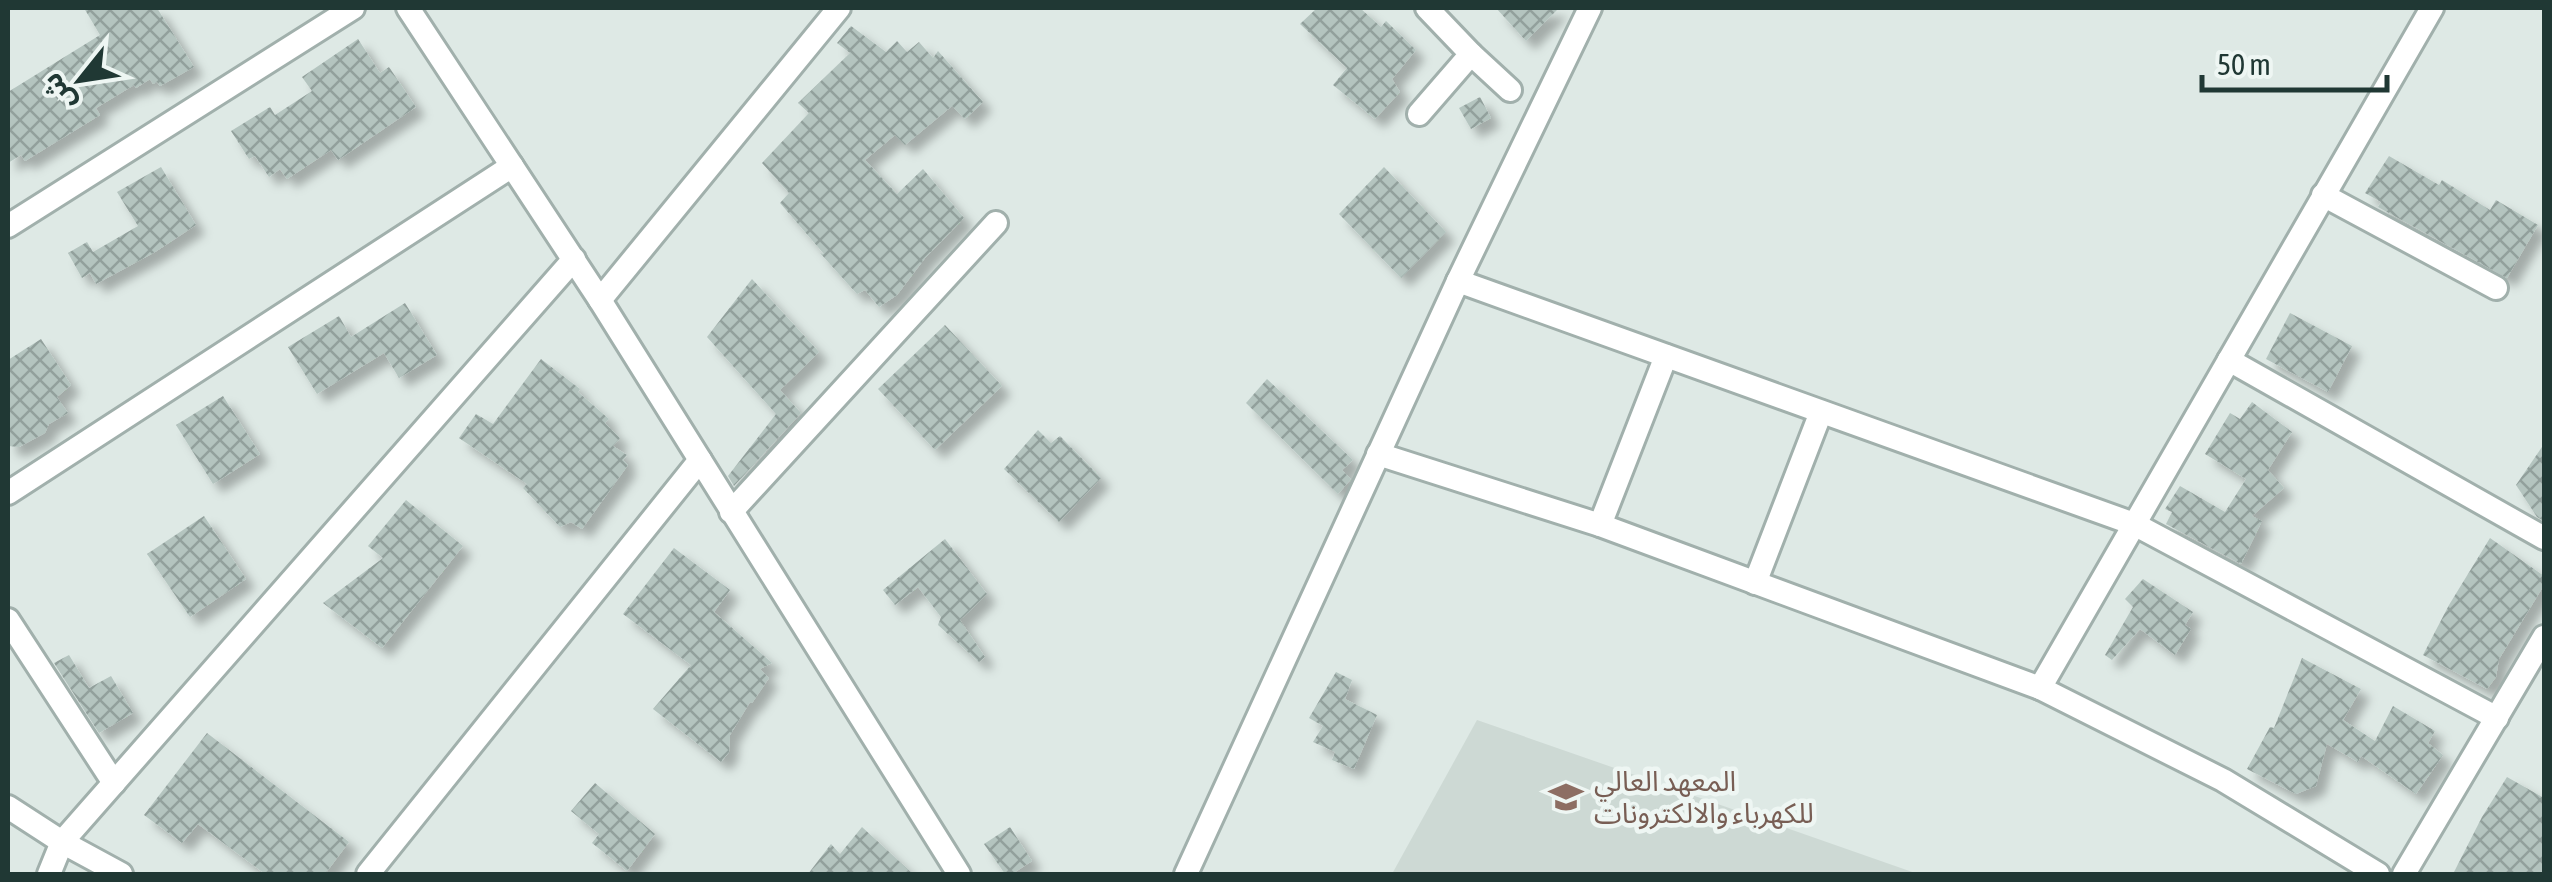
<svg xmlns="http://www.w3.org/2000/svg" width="2552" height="882" viewBox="0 0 2552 882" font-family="'Asap Condensed','Noto Sans Arabic',sans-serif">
	<defs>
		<pattern id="building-cross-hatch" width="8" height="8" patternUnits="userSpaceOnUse" patternTransform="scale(2.5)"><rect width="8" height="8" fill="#b4c4bf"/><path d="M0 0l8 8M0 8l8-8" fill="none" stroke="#92a09c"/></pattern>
		<filter id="shadow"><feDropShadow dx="9" dy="9" stdDeviation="5" flood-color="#0004"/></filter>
	</defs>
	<rect width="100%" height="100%" fill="#dee9e5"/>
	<path fill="#cdd9d4" d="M 1477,720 L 1918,874 L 1392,874 Z"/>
	<g fill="url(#building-cross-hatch)" filter="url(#shadow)">
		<path d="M 84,8 L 157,8 L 194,67 L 160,86 L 157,82 L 153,84 L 150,79 L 136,88 L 134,85 L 96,108 L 100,115 L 25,161 L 21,155 L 8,163 L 8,92 L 100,35 Z"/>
		<path d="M 1317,8 L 1360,8 L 1381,27 L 1386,21 L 1416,50 L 1392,79 L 1400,92 L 1375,119 L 1333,85 L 1347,68 L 1300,24 Z"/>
		<path d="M 1496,8 L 1559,8 L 1526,41 Z"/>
		<path d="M 851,26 L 886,52 L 897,41 L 907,52 L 919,42 L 933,58 L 938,51 L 983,102 L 965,119 L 952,106 L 905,145 L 895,135 L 865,160 L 897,194 L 923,169 L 964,218 L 925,258 L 897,295 L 879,307 L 865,290 L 857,294 L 820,253 L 824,254 L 780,203 L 789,193 L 762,163 L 809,113 L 798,103 L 850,53 L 837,43 Z"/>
		<path d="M 358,39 L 380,73 L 389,67 L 416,107 L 338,160 L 331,150 L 287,179 L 280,169 L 269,177 L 255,156 L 249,159 L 231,131 L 270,107 L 275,115 L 312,91 L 302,77 Z"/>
		<path d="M 1480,97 L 1491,118 L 1471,129 L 1459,108 Z"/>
		<path d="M 2389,156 L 2439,185 L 2442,180 L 2490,210 L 2496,200 L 2538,225 L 2507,278 L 2378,207 L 2381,202 L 2365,193 Z"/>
		<path d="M 161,167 L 196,225 L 155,252 L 96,284 L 90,273 L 82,278 L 68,253 L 87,242 L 93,252 L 138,226 L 117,192 Z"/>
		<path d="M 1384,167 L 1446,232 L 1401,278 L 1339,214 Z"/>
		<path d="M 752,279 L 819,352 L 780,390 L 801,413 L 734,486 L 728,476 L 776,414 L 707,337 Z"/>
		<path d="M 405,303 L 437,355 L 399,378 L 384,353 L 317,394 L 288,347 L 339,316 L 351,337 Z"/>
		<path d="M 2290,313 L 2352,346 L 2328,392 L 2266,359 Z"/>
		<path d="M 945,325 L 1002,386 L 935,450 L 878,389 Z"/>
		<path d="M 41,339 L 71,385 L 57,397 L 68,413 L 49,424 L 45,433 L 19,447 L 8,446 L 8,360 Z"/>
		<path d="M 541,359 L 580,389 L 578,392 L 609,419 L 605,423 L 620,438 L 613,446 L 627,455 L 623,460 L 628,465 L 582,529 L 571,522 L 560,527 L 523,488 L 527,484 L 459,438 L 476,414 L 493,424 Z"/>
		<path d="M 1267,379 L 1353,460 L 1342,470 L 1351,479 L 1338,494 L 1246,403 Z"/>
		<path d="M 223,396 L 260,454 L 213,484 L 176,425 Z"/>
		<path d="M 2252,402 L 2292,432 L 2268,470 L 2284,488 L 2252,516 L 2262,521 L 2241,564 L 2166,524 L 2172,512 L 2165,509 L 2180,486 L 2225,512 L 2246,479 L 2205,454 L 2230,413 L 2240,419 Z"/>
		<path d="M 1038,430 L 1051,443 L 1060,436 L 1101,478 L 1059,522 L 1004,469 Z"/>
		<path d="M 2544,444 L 2544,521 L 2537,517 L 2516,485 Z"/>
		<path d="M 406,500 L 463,546 L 382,648 L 323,603 L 383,558 L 368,546 Z"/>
		<path d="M 204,516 L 246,579 L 190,617 L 147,554 Z"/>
		<path d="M 2490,538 L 2544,576 L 2544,585 L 2499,659 L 2496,677 L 2487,689 L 2423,655 L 2449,605 Z"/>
		<path d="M 945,539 L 987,594 L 960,620 L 985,657 L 979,662 L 938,625 L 941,617 L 918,587 L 895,605 L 883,590 Z"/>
		<path d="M 674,548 L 730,590 L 714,612 L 772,663 L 760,669 L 769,678 L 752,703 L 750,702 L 730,735 L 729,752 L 721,762 L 653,709 L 691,665 L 623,614 Z"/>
		<path d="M 2143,579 L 2193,612 L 2185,625 L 2191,629 L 2175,655 L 2140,629 L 2112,660 L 2105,655 L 2133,607 L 2125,599 Z"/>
		<path d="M 69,655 L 89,688 L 111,676 L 133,713 L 99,733 L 54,663 Z"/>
		<path d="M 2302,658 L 2361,689 L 2343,720 L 2375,741 L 2393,706 L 2435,731 L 2428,743 L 2443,755 L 2416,794 L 2361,756 L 2358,762 L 2327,744 L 2316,786 L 2296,794 L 2247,769 L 2270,727 L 2274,728 Z"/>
		<path d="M 1336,672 L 1352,680 L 1345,699 L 1377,715 L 1354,769 L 1332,760 L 1335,752 L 1313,742 L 1323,726 L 1309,718 Z"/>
		<path d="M 207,733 L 349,842 L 325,874 L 265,874 L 198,824 L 182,843 L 144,815 Z"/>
		<path d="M 2507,777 L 2544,798 L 2544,874 L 2453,874 L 2482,817 Z"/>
		<path d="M 595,783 L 655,834 L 627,871 L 592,843 L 599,834 L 571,811 Z"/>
		<path d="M 862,827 L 913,874 L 808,874 L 831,844 L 840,854 Z"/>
		<path d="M 1010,827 L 1032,861 L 1012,874 L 1005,874 L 984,844 Z"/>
	</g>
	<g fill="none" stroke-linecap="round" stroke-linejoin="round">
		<g stroke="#a1b0ac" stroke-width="28">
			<g id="street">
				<path d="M 408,8 L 600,300 L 959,874"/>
				<path d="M 1471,54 L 1510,90"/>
				<path d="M 1419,114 L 1471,54 L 1427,8"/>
				<path d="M 2323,195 L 2496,288"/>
				<path d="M 8,226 L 353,8"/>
				<path d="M 1458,281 L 2134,524 L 2497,718"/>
				<path d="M 600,300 L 839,8"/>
				<path d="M 2229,360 L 2544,538"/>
				<path d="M 1378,454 L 1600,525 L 2040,688 L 2223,780 L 2378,874"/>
				<path d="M 8,493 L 512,166"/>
				<path d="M 731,512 L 996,223"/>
				<path d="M 1600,525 L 1666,356"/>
				<path d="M 1755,583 L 1821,412"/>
				<path d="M 8,620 L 114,783"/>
				<path d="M 2040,688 L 2432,8"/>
				<path d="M 8,807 L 62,842 L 121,874"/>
				<path d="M 49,874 L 62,842 L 574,259"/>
				<path d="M 368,874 L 700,460"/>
				<path d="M 1186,874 L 1458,281 L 1590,8"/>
				<path d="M 2404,874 L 2544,637"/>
			</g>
		</g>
		<use href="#street" stroke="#fff" stroke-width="22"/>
	</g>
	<defs>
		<g id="university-bare" transform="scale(2.7)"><path d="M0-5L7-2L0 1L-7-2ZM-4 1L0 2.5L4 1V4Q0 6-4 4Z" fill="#8d6e63" stroke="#eef6f3" stroke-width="2.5" paint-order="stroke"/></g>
	</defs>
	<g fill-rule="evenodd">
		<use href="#university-bare" x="1566" y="797"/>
	</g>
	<g text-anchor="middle" stroke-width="9" stroke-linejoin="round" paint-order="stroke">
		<g font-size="28" fill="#785e54" stroke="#eef6f3" text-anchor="start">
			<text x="1594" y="791">المعهد العالي<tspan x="1594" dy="32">للكهرباء والالكترونات</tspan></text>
		</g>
	</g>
	<rect width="2552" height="882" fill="none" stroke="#203834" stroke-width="20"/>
	<g transform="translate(80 80) rotate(240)" stroke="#eef6f3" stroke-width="8" paint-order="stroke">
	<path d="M0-8L18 38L0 25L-18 38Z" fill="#203834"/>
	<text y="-15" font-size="28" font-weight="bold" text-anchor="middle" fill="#203834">ش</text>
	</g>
	<path d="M2202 75v15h185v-15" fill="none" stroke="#203834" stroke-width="5"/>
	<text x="2217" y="75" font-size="30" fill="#203834" stroke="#eef6f3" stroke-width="8" paint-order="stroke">50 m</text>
</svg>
